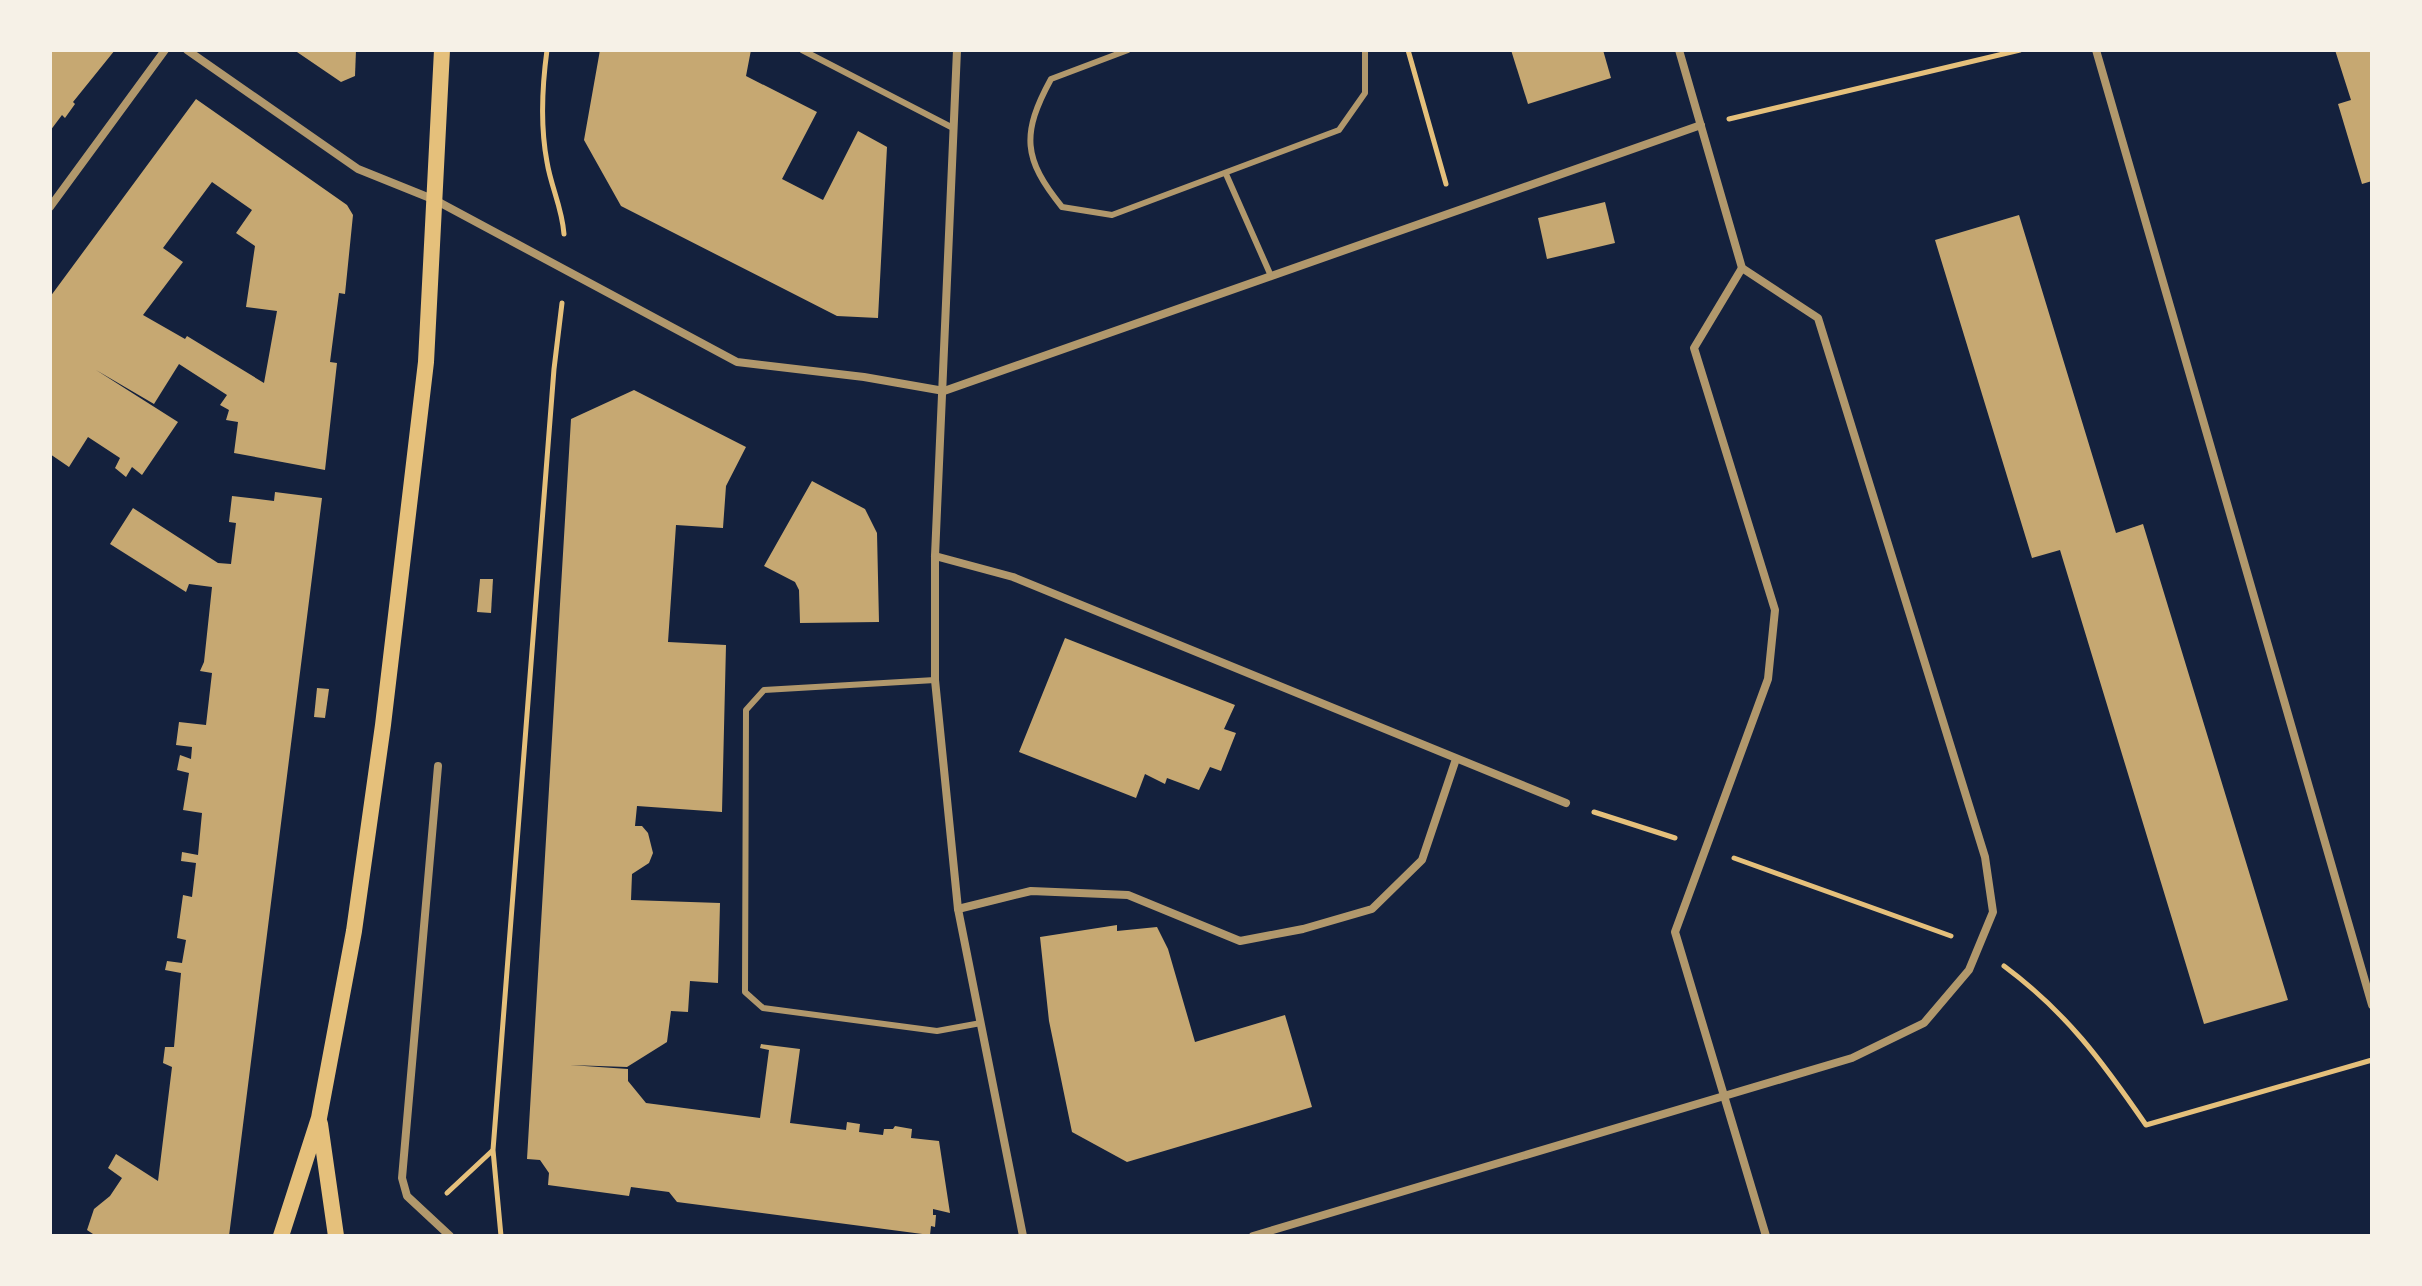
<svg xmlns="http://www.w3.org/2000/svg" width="2422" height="1286" viewBox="0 0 2422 1286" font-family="'Crimson Pro',serif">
	<rect width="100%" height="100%" fill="#14213d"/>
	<g fill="#c6a872" fill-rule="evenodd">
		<path d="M 50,50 L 115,50 L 73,102 L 75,104 L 65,118 L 62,115 L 50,131 Z"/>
		<path d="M 294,50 L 356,50 L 355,76 L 341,82 Z"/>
		<path d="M 600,50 L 751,50 L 746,76 L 817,112 L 782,179 L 823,200 L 858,131 L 887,147 L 878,318 L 837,316 L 621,206 L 584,140 Z"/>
		<path d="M 1511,50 L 1603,50 L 1611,78 L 1528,104 Z"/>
		<path d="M 2335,50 L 2372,50 L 2372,181 L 2362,184 L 2338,104 L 2351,100 Z"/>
		<path d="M 196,99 L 347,205 L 353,215 L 345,294 L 339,293 L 330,362 L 337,363 L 325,470 L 234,453 L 238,422 L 226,420 L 229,410 L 220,405 L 227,395 L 179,364 L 154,404 L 96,370 L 178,422 L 142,475 L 132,467 L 126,477 L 115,468 L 120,458 L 88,437 L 69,467 L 50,454 L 50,297 ZM 212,182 L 252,210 L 236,233 L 255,246 L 246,307 L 277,311 L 264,383 L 187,336 L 185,339 L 143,315 L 183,262 L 163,248 Z"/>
		<path d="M 1605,202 L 1615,243 L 1547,259 L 1538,218 Z"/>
		<path d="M 2019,215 L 2116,533 L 2143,524 L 2288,1000 L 2204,1024 L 2060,550 L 2032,558 L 1935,240 Z"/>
		<path d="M 634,390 L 746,447 L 726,486 L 723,528 L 676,525 L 668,642 L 726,645 L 722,812 L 637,806 L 635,826 L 642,826 L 648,833 L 653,853 L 649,863 L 632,874 L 631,900 L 720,903 L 718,983 L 690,981 L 688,1012 L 671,1011 L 667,1042 L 627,1067 L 570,1065 L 628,1069 L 628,1081 L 646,1103 L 760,1118 L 769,1050 L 760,1048 L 761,1044 L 800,1049 L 790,1123 L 846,1130 L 847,1122 L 860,1124 L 859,1132 L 883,1135 L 884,1129 L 893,1129 L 895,1126 L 912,1129 L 911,1138 L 939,1141 L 950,1213 L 933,1209 L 933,1215 L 936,1215 L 935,1227 L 931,1226 L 930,1235 L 677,1202 L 669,1192 L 631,1187 L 629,1196 L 548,1185 L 549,1173 L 540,1160 L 527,1159 L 571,419 Z"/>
		<path d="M 812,481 L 865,509 L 877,533 L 879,622 L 800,623 L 799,590 L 795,582 L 764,566 Z"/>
		<path d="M 275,492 L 322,498 L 229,1236 L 96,1236 L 87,1230 L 94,1209 L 110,1196 L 122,1178 L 108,1168 L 116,1154 L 158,1181 L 172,1067 L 163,1063 L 165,1047 L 174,1047 L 181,973 L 165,970 L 167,961 L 182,963 L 186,940 L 177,938 L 183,895 L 192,897 L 196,863 L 181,861 L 182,852 L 198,855 L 202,813 L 183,810 L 189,773 L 177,770 L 180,755 L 191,759 L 192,747 L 176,745 L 179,722 L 206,725 L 212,673 L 200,671 L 204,662 L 212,587 L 189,584 L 186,592 L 110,544 L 133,508 L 218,563 L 231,564 L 236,523 L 229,522 L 232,496 L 274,501 Z"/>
		<path d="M 480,579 L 493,579 L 491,613 L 477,612 Z"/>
		<path d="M 1065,638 L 1235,705 L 1224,729 L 1236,733 L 1221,771 L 1210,767 L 1199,790 L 1167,778 L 1165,784 L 1145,774 L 1136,798 L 1019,752 Z"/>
		<path d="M 317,688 L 329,689 L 325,718 L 314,717 Z"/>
		<path d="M 1117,925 L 1117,931 L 1157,927 L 1168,949 L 1195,1042 L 1285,1015 L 1312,1107 L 1127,1162 L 1072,1132 L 1049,1021 L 1040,937 Z"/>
	</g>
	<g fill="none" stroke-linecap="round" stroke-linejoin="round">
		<g stroke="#e5c07b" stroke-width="5">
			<path d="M 547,50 C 542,87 540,125 547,162 C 551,187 562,207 564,234"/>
			<path d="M 1408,50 L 1446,184"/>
			<path d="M 1729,119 L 2020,50"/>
			<path d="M 1594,812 L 1675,838"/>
			<path d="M 1734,858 L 1951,936"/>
			<path d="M 2004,966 C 2066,1012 2102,1061 2146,1125 L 2372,1060"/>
			<path d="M 447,1193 L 492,1151"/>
			<path d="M 501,1236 L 493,1150 L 554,369 L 562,303"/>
		</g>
		<g stroke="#b1986c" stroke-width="6">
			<path d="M 802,50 L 953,128"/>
			<path d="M 1128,50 L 1051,79 C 1021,134 1023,159 1062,207 L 1112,215 L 1339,130 L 1365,93 L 1365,50"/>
			<path d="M 1226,174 L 1271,276"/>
			<path d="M 935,680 L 764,690 L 746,710 L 745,992 L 763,1008 L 937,1031 L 981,1023"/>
		</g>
		<g stroke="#b1986c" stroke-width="8">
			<path d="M 187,50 L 358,169 L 435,200 L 737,362 L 864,377 L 944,391 L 1701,125"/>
			<path d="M 957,50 L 935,556 L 935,680 L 958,909 L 1023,1236"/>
			<path d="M 2096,50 L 2372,1005"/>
			<path d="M 50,207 L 165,50"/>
			<path d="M 1742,268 L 1694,348 L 1775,610 L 1768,679 L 1675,932 L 1766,1236"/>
			<path d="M 935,556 L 1013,577 L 1566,803"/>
			<path d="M 438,766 L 402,1178 L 407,1196 L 450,1236"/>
			<path d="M 958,909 L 1031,891 L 1128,895 L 1240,941 L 1303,929 L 1372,909 L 1422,860 L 1456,759"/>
			<path d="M 1253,1236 L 1852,1058 L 1924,1023 L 1969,970 L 1993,912 L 1985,857 L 1818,318 L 1742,268 L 1679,50"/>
		</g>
		<g stroke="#e5c07b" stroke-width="16">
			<path d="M 320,1124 L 336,1236"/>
			<path d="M 281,1236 L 319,1118 L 354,931 L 383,725 L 426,362 L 442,50"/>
		</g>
	</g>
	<rect width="2422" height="1286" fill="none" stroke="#f6f1e7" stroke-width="104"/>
</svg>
